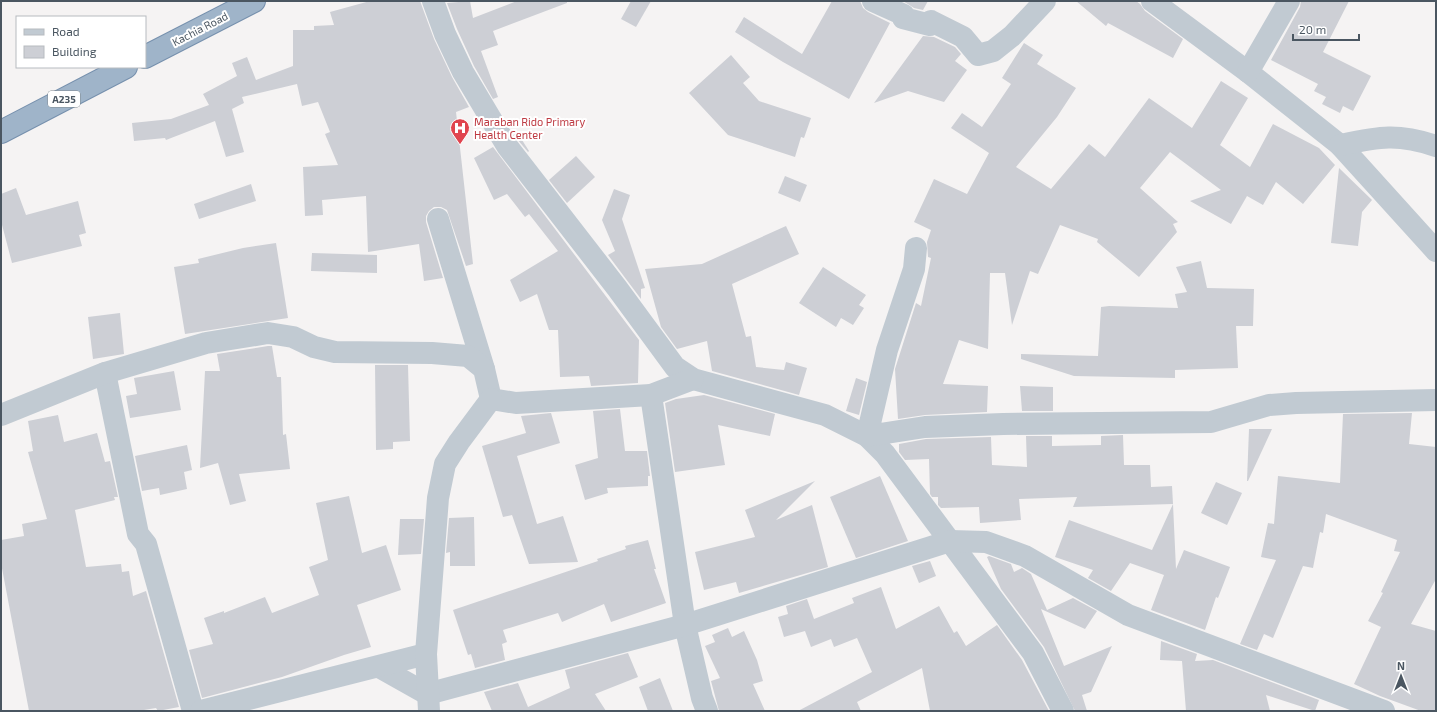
<svg xmlns="http://www.w3.org/2000/svg" width="1437" height="712" viewBox="0 0 1437 712" font-family="'Exo 2',sans-serif">
	<rect width="100%" height="100%" fill="#f5f3f3"/>
	<g fill="#cdcfd5">
		<path d="M 370,1 L 420,1 L 434,39 L 452,77 L 469,107 L 456,112 L 473,264 L 466,266 L 447,210 L 441,207 L 434,207 L 429,211 L 426,216 L 426,222 L 443,278 L 424,281 L 419,244 L 368,252 L 366,196 L 322,200 L 323,215 L 305,216 L 303,167 L 338,165 L 325,134 L 330,132 L 318,102 L 302,106 L 297,84 L 242,97 L 244,103 L 232,109 L 244,152 L 226,157 L 215,121 L 166,140 L 165,138 L 134,141 L 132,123 L 171,119 L 209,105 L 203,94 L 237,76 L 232,63 L 247,57 L 256,80 L 293,66 L 293,30 L 314,30 L 314,26 L 334,25 L 330,12 Z"/>
		<path d="M 470,1 L 473,18 L 517,1 L 567,1 L 567,3 L 493,31 L 498,45 L 481,51 L 498,97 L 493,99 L 474,66 L 457,29 L 447,3 Z"/>
		<path d="M 631,1 L 651,1 L 636,27 L 621,19 Z"/>
		<path d="M 832,1 L 860,1 L 863,8 L 868,12 L 890,23 L 849,99 L 783,62 L 735,32 L 744,17 L 802,54 Z"/>
		<path d="M 903,1 L 928,1 L 923,10 L 914,8 Z"/>
		<path d="M 1076,1 L 1136,1 L 1140,4 L 1145,11 L 1183,39 L 1173,58 L 1108,23 L 1106,26 Z"/>
		<path d="M 1301,1 L 1349,1 L 1323,52 L 1371,76 L 1353,111 L 1343,106 L 1340,113 L 1322,104 L 1326,97 L 1314,91 L 1318,84 L 1271,60 L 1300,7 Z"/>
		<path d="M 923,36 L 934,37 L 955,47 L 961,54 L 955,61 L 967,70 L 944,102 L 908,91 L 874,103 Z"/>
		<path d="M 1024,43 L 1043,55 L 1037,64 L 1076,88 L 1057,117 L 1016,167 L 1051,189 L 1089,144 L 1105,157 L 1149,98 L 1192,128 L 1221,81 L 1248,98 L 1220,145 L 1250,167 L 1273,124 L 1319,148 L 1335,165 L 1303,204 L 1276,182 L 1263,205 L 1247,196 L 1231,224 L 1190,201 L 1221,190 L 1170,152 L 1140,188 L 1178,222 L 1173,224 L 1177,232 L 1139,277 L 1097,242 L 1098,239 L 1060,225 L 1038,274 L 1030,271 L 1012,325 L 1005,273 L 990,273 L 988,349 L 959,340 L 943,384 L 988,386 L 987,412 L 925,415 L 898,419 L 895,369 L 916,303 L 921,306 L 931,258 L 928,257 L 927,242 L 931,230 L 914,222 L 934,179 L 967,194 L 989,153 L 951,128 L 962,113 L 982,127 L 1011,84 L 1002,78 Z"/>
		<path d="M 731,55 L 750,77 L 743,83 L 759,101 L 811,118 L 804,138 L 801,137 L 795,157 L 728,135 L 689,93 Z"/>
		<path d="M 517,132 L 529,151 L 528,152 L 517,139 L 514,134 Z"/>
		<path d="M 493,147 L 639,340 L 638,383 L 591,386 L 589,376 L 560,377 L 558,330 L 549,330 L 537,294 L 520,302 L 510,280 L 558,251 L 529,214 L 525,217 L 507,194 L 494,200 L 474,158 Z"/>
		<path d="M 576,156 L 595,177 L 567,203 L 549,180 Z"/>
		<path d="M 1339,168 L 1372,200 L 1362,212 L 1358,246 L 1331,243 Z"/>
		<path d="M 785,176 L 807,185 L 800,202 L 778,193 Z"/>
		<path d="M 251,184 L 256,201 L 199,219 L 194,204 Z"/>
		<path d="M 16,188 L 26,215 L 78,201 L 86,233 L 79,235 L 82,246 L 12,263 L 1,221 L 1,194 Z"/>
		<path d="M 614,189 L 630,195 L 622,219 L 645,288 L 641,289 L 641,299 L 608,255 L 615,251 L 602,220 Z"/>
		<path d="M 786,226 L 799,254 L 732,284 L 746,337 L 751,336 L 756,367 L 784,370 L 786,362 L 807,368 L 799,395 L 712,371 L 707,341 L 677,349 L 661,327 L 645,269 L 702,264 Z"/>
		<path d="M 276,243 L 288,318 L 185,334 L 174,267 L 199,263 L 198,259 L 243,248 Z"/>
		<path d="M 312,253 L 377,255 L 377,273 L 311,271 Z"/>
		<path d="M 1201,261 L 1207,288 L 1254,289 L 1253,326 L 1236,326 L 1238,368 L 1175,370 L 1175,378 L 1074,376 L 1021,359 L 1021,354 L 1098,356 L 1101,307 L 1109,306 L 1178,308 L 1175,294 L 1187,292 L 1176,267 Z"/>
		<path d="M 823,267 L 866,295 L 859,305 L 864,308 L 853,325 L 841,318 L 836,327 L 799,303 Z"/>
		<path d="M 120,313 L 124,354 L 93,359 L 88,317 Z"/>
		<path d="M 268,346 L 272,346 L 277,377 L 281,377 L 283,435 L 286,434 L 290,469 L 239,474 L 246,501 L 230,505 L 218,463 L 200,468 L 205,371 L 220,371 L 217,354 Z"/>
		<path d="M 375,365 L 408,365 L 410,441 L 393,442 L 393,449 L 376,450 Z"/>
		<path d="M 174,371 L 181,410 L 130,418 L 126,396 L 137,394 L 134,378 Z"/>
		<path d="M 856,378 L 867,382 L 859,415 L 846,411 Z"/>
		<path d="M 1020,386 L 1053,387 L 1053,411 L 1022,411 Z"/>
		<path d="M 704,395 L 775,414 L 770,436 L 718,425 L 725,465 L 675,472 L 665,403 L 676,399 Z"/>
		<path d="M 620,409 L 625,451 L 647,451 L 650,476 L 648,476 L 648,486 L 607,488 L 608,493 L 585,500 L 575,465 L 598,458 L 593,411 Z"/>
		<path d="M 551,413 L 560,443 L 517,456 L 537,524 L 563,516 L 578,562 L 529,564 L 512,515 L 503,517 L 482,446 L 526,433 L 521,416 Z"/>
		<path d="M 1412,413 L 1409,444 L 1436,447 L 1436,579 L 1411,624 L 1436,631 L 1436,711 L 1421,711 L 1380,696 L 1354,684 L 1381,627 L 1368,621 L 1383,593 L 1381,592 L 1400,552 L 1394,551 L 1397,540 L 1326,514 L 1323,533 L 1320,532 L 1313,568 L 1303,566 L 1273,638 L 1264,634 L 1257,650 L 1240,644 L 1276,560 L 1261,557 L 1268,523 L 1274,524 L 1278,476 L 1340,483 L 1343,414 Z"/>
		<path d="M 58,415 L 64,442 L 97,433 L 105,462 L 110,461 L 118,497 L 114,497 L 115,500 L 75,510 L 86,567 L 121,564 L 122,572 L 129,571 L 133,596 L 146,591 L 179,707 L 158,711 L 156,708 L 138,711 L 29,711 L 1,563 L 1,540 L 24,536 L 22,524 L 47,519 L 28,452 L 33,451 L 28,421 Z"/>
		<path d="M 1249,429 L 1272,429 L 1248,481 L 1247,481 Z"/>
		<path d="M 1123,435 L 1124,465 L 1150,465 L 1151,487 L 1172,486 L 1173,504 L 1073,507 L 1077,497 L 1019,499 L 1021,520 L 980,523 L 979,507 L 941,508 L 938,505 L 938,497 L 932,497 L 930,494 L 929,459 L 905,460 L 899,452 L 899,444 L 926,439 L 991,437 L 992,465 L 1027,467 L 1026,436 L 1052,436 L 1052,446 L 1101,445 L 1101,436 Z"/>
		<path d="M 187,445 L 192,470 L 184,472 L 187,489 L 160,495 L 159,488 L 142,491 L 135,456 Z"/>
		<path d="M 880,476 L 908,541 L 856,558 L 830,497 Z"/>
		<path d="M 815,481 L 776,520 L 812,505 L 828,567 L 739,593 L 736,582 L 704,590 L 695,552 L 755,537 L 745,510 Z"/>
		<path d="M 1216,482 L 1242,493 L 1227,525 L 1201,513 Z"/>
		<path d="M 349,496 L 362,553 L 386,545 L 401,590 L 357,605 L 371,647 L 344,655 L 282,677 L 202,698 L 189,650 L 213,644 L 204,618 L 224,611 L 224,613 L 265,597 L 272,613 L 319,595 L 309,567 L 328,560 L 316,503 Z"/>
		<path d="M 1173,504 L 1176,569 L 1184,550 L 1230,567 L 1218,598 L 1216,597 L 1205,630 L 1151,610 L 1164,575 L 1130,563 L 1111,591 L 1088,578 L 1093,570 L 1055,557 L 1069,520 L 1152,550 Z"/>
		<path d="M 474,517 L 475,566 L 450,566 L 450,552 L 446,553 L 449,518 Z"/>
		<path d="M 400,519 L 424,519 L 421,554 L 398,555 Z"/>
		<path d="M 648,540 L 656,569 L 654,569 L 666,603 L 611,622 L 604,604 L 562,622 L 558,613 L 503,630 L 507,642 L 502,644 L 505,660 L 475,668 L 471,654 L 468,655 L 453,610 L 598,561 L 597,559 L 626,549 L 625,546 Z"/>
		<path d="M 989,556 L 1011,564 L 1014,572 L 1022,568 L 1031,574 L 1047,610 L 1073,598 L 1097,611 L 1085,629 L 1041,609 L 1064,666 L 1112,646 L 1091,692 L 1082,695 L 1087,711 L 1075,711 L 1044,647 L 1001,589 L 987,557 Z"/>
		<path d="M 930,561 L 936,576 L 919,583 L 912,566 Z"/>
		<path d="M 881,587 L 896,629 L 939,606 L 954,633 L 957,631 L 966,646 L 997,625 L 1022,660 L 1049,711 L 930,711 L 922,668 L 857,702 L 861,711 L 798,711 L 872,672 L 857,638 L 834,647 L 831,639 L 811,647 L 805,631 L 784,637 L 778,617 L 788,614 L 786,606 L 807,599 L 814,619 L 854,603 L 852,598 Z"/>
		<path d="M 728,628 L 732,637 L 744,631 L 757,660 L 763,681 L 753,684 L 765,711 L 719,711 L 711,681 L 720,678 L 705,646 L 715,642 L 712,635 Z"/>
		<path d="M 1161,641 L 1197,654 L 1195,661 L 1213,660 L 1319,700 L 1315,711 L 1266,695 L 1270,711 L 1186,711 L 1182,661 L 1160,660 Z"/>
		<path d="M 628,653 L 638,677 L 595,694 L 606,711 L 492,711 L 484,692 L 518,683 L 528,707 L 570,688 L 565,670 Z"/>
		<path d="M 660,678 L 673,711 L 648,711 L 639,687 Z"/>
	</g>
	<g fill="none" stroke-linecap="round" stroke-linejoin="round">
		<g stroke="#7690ad" stroke-width="24">
			<g id="trunk">
				<path d="M 145,57 L 254,1"/>
				<path d="M 1,132 L 126,67"/>
			</g>
		</g>
		<g stroke="#c1cad2" stroke-width="22">
			<path d="M 433,1 L 445,34 L 463,72 L 507,146 L 617,288 L 675,367 L 693,379 L 825,415 L 867,436 L 885,454 L 1033,653 L 1063,711"/>
			<path d="M 873,1 L 904,15 L 903,18 L 930,25 L 931,21 L 963,37 L 978,55 L 993,51 L 1012,36 L 1045,1"/>
			<path d="M 1152,1 L 1248,72 L 1340,145 L 1436,251"/>
			<path d="M 1248,72 L 1289,1"/>
			<path d="M 1340,145 C 1379,137 1397,133 1436,146"/>
			<path d="M 438,219 L 484,369"/>
			<path d="M 916,248 L 914,269 L 887,350 L 867,436 L 925,427 L 1003,424 L 1211,422 L 1269,405 L 1296,403 L 1436,400"/>
			<path d="M 105,373 L 138,534 L 146,544 L 193,711"/>
			<path d="M 651,395 L 685,625 L 702,698 L 707,711"/>
			<path d="M 1,415 L 105,373 L 206,343 L 268,333 L 293,337 L 314,347 L 335,352 L 432,353 L 468,356 L 484,369 L 491,399 L 516,403 L 651,395 L 693,379"/>
			<path d="M 379,667 L 427,694 L 685,625 L 950,541 L 986,542 L 1025,556 L 1128,615 L 1384,711"/>
			<path d="M 201,711 L 426,654"/>
			<path d="M 429,711 L 426,654 L 438,498 L 445,464 L 459,442 L 491,399"/>
		</g>
		<use href="#trunk" stroke="#9fb4c9" stroke-width="22"/>
	</g>
	<defs>
		<g id="hospital-pin" transform="scale(1)"><path d="M0 17L-7.5 6A9.5 9.5 0 1 1 7.5 6Z" fill="#e0444e" stroke="#fff"/><path d="M-5-5h3v3.5h4V-5h3V5h-3V1.5h-4V5h-3Z" fill="#fff"/></g>
	</defs>
	<g fill-rule="evenodd">
		<use href="#hospital-pin" x="460" y="128"/>
	</g>
	<g text-anchor="middle" stroke-width="4" stroke-linejoin="round" paint-order="stroke">
		<rect fill="#fff" stroke="#808990" stroke-width="1" x="48" y="91" width="32" height="16" rx="3"/>
		<g font-size="10" font-weight="bold" fill="#4a5661">
			<text x="64" y="103">A235</text>
		</g>
		<g font-size="11" fill="#4a5661" stroke="#fff">
			<text transform="translate(200 29) rotate(-27)" y="4">Kachia Road</text>
		</g>
		<g font-size="11" fill="#be3a42" stroke="#fff" text-anchor="start">
			<text x="474" y="126">Maraban Rido Primary<tspan x="474" dy="13">Health Center</tspan></text>
		</g>
	</g>
	<rect width="1437" height="712" fill="none" stroke="#4a5661" stroke-width="4"/>
	<rect x="16" y="16" width="130" height="52" fill="#ffffff" stroke="#b7bbc0"/>
	<rect x="24" y="29" width="20" height="6" fill="#c1cad2" stroke="#b7bbc0"/>
	<text x="52" y="36" font-size="12" fill="#4a5661">Road</text>
	<rect x="24" y="46" width="20" height="12" fill="#cdcfd5" stroke="#b7bbc0"/>
	<text x="52" y="56" font-size="12" fill="#4a5661">Building</text>
	<g transform="translate(1401 676)" stroke="#ffffff" stroke-width="3" paint-order="stroke">
	<path d="M0-3L7 15L0 10L-7 15Z" fill="#4a5661"/>
	<text y="-6" font-size="11" font-weight="bold" text-anchor="middle" fill="#4a5661">N</text>
	</g>
	<path d="M1293 34v6h66v-6" fill="none" stroke="#4a5661" stroke-width="2"/>
	<text x="1299" y="34" font-size="12" fill="#4a5661" stroke="#ffffff" stroke-width="3" paint-order="stroke">20 m</text>
</svg>
